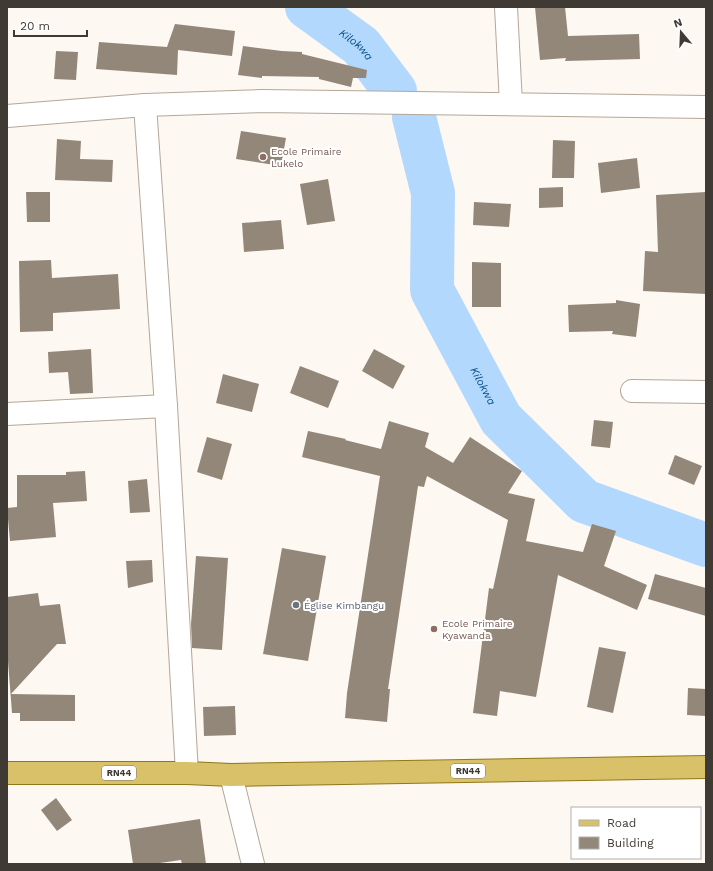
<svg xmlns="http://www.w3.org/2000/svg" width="713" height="871" viewBox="0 0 713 871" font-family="'Work Sans',sans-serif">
	<rect width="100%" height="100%" fill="#fdf8f2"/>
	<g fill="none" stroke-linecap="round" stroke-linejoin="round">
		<g stroke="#b3d8fe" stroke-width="44">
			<path id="s1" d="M 307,7 L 361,46 L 395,91"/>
			<path id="s2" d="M 414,117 L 433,193 L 432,290 L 501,419 L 584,501 L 706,545"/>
		</g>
	</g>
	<g fill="#938779">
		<path d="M 535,7 L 565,7 L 568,36 L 639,34 L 640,59 L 565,61 L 566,58 L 540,60 Z"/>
		<path d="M 175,24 L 235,31 L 232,56 L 178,50 L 177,75 L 96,69 L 99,42 L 167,47 Z"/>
		<path d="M 243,46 L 282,51 L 302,52 L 302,54 L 367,70 L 366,78 L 353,78 L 351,87 L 319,79 L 319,77 L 262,76 L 262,78 L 238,75 Z"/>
		<path d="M 56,51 L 78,52 L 76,80 L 54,79 Z"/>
		<path d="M 241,131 L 286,138 L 281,166 L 236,159 Z"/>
		<path d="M 57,139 L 81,141 L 80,159 L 113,160 L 112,182 L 55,180 Z"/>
		<path d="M 553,140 L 575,141 L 574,178 L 552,178 Z"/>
		<path d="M 637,158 L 640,188 L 601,193 L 598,163 Z"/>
		<path d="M 328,179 L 335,221 L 307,225 L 300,184 Z"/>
		<path d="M 563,187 L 563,207 L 539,208 L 539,188 Z"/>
		<path d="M 26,192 L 50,192 L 50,222 L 27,222 Z"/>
		<path d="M 706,192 L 706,294 L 643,291 L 645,251 L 658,252 L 656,195 Z"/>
		<path d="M 474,202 L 511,204 L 509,227 L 473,225 Z"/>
		<path d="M 281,220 L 284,249 L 244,252 L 242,223 Z"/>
		<path d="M 51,260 L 52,278 L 118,274 L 120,309 L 53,313 L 53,331 L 20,332 L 19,261 Z"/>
		<path d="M 472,262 L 501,263 L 501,307 L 472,307 Z"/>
		<path d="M 616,300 L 640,304 L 636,337 L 612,334 L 613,331 L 569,332 L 568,305 L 616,303 Z"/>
		<path d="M 91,349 L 93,393 L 70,394 L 68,372 L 49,373 L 48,352 Z"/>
		<path d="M 374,349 L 405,366 L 393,389 L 362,371 Z"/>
		<path d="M 300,366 L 339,381 L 328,408 L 290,393 Z"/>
		<path d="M 223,374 L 259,384 L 252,412 L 216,403 Z"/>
		<path d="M 594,420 L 613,422 L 610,448 L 591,446 Z"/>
		<path d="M 389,421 L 429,433 L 425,447 L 453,463 L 470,437 L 522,471 L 508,493 L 535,499 L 526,541 L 583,552 L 592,524 L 616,531 L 604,566 L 647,585 L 637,610 L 558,575 L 536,697 L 500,691 L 497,716 L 473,713 L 489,588 L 493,589 L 508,520 L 427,476 L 424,487 L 418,486 L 388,689 L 390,689 L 387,722 L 345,718 L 347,693 L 380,476 L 302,457 L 308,431 L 346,439 L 345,440 L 381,449 Z"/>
		<path d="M 207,437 L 232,444 L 222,480 L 197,472 Z"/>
		<path d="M 675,455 L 702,466 L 694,485 L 668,474 Z"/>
		<path d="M 85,471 L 87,501 L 53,503 L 56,537 L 10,541 L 7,508 L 17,507 L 17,475 L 66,475 L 66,472 Z"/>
		<path d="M 147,479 L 150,512 L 130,513 L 128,481 Z"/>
		<path d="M 282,548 L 326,556 L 308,661 L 263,654 Z"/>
		<path d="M 196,556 L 228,558 L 222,650 L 192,648 L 191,624 Z"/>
		<path d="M 152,560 L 153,582 L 128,588 L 126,561 Z"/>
		<path d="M 655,574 L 706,588 L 706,616 L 648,599 Z"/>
		<path d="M 38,593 L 40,606 L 60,604 L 66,644 L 57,644 L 11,694 L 75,695 L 75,721 L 20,721 L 20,713 L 12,713 L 7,649 L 7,597 Z"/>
		<path d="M 599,647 L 626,652 L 613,713 L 587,707 Z"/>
		<path d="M 688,688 L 706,689 L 706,716 L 687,715 Z"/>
		<path d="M 235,706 L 236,735 L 204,736 L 203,707 Z"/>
		<path d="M 56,798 L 72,820 L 57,831 L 41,810 Z"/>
		<path d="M 200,819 L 206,864 L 182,864 L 181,860 L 153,864 L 133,864 L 128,830 Z"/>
	</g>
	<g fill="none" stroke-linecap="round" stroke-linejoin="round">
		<g stroke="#b3a798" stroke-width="24">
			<g id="minor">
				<path d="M 506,7 L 511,104"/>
				<path d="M 145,105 L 166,406 L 187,773"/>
				<path d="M 7,116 L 145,105 L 261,101 L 706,107"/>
				<path d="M 632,391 L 706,392"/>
				<path d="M 7,414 L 166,406"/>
				<path d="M 231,775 L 253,864"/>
			</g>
		</g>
		<g stroke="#927716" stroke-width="24">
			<path id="major" d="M 7,773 L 187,773 L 231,775 L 706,767"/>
		</g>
		<use href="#minor" stroke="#fff" stroke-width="22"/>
		<use href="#major" stroke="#d9c16a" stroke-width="22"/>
	</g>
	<g fill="#8d6e63" stroke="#fff" stroke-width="1.5">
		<circle cx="263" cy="157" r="4"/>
		<circle cx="434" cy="629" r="4"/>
	</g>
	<circle fill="#6b7280" stroke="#fff" stroke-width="1.5" cx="296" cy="605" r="4"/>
	<g text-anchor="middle" stroke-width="4" stroke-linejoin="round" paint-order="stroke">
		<g fill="#fff" stroke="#797570" stroke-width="1">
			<rect x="451" y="764" width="34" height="14" rx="3"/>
			<rect x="102" y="766" width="34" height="14" rx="3"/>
		</g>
		<g font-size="9" font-weight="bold" fill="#3f3a33">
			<text x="468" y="774">RN44</text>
			<text x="119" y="776">RN44</text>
		</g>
		<g font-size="10" fill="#785e54" stroke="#fff" text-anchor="start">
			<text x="271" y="155">Ecole Primaire<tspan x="271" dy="12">Lukelo</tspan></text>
			<text x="442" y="627">Ecole Primaire<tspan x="442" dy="12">Kyawanda</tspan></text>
		</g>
		<g font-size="10" fill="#5b616d" stroke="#fff" text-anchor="start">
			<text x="304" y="609">Église Kimbangu</text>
		</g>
		<g font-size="11" font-style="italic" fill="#054e86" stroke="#fff">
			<text dy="4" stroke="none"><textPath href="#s1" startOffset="62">Kilokwa</textPath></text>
			<text dy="4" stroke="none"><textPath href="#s2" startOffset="284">Kilokwa</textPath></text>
		</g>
	</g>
	<rect width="713" height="871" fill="none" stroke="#3f3a33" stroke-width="16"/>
	<rect x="571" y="807" width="130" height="52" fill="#ffffff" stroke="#b2b0ad"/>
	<rect x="579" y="820" width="20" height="6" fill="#d9c16a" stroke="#b2b0ad"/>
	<text x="607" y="827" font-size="12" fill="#3f3a33">Road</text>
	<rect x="579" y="837" width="20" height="12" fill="#938779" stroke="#b2b0ad"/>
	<text x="607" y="847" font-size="12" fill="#3f3a33">Building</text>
	<g transform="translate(681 32) rotate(341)" stroke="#ffffff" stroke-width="3" paint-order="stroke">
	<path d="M0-3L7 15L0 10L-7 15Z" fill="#3f3a33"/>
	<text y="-6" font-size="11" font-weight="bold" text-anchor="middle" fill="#3f3a33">N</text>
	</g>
	<path d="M14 30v6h73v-6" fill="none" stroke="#3f3a33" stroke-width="2"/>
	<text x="20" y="30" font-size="12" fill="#3f3a33" stroke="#ffffff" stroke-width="3" paint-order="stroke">20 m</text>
</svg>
